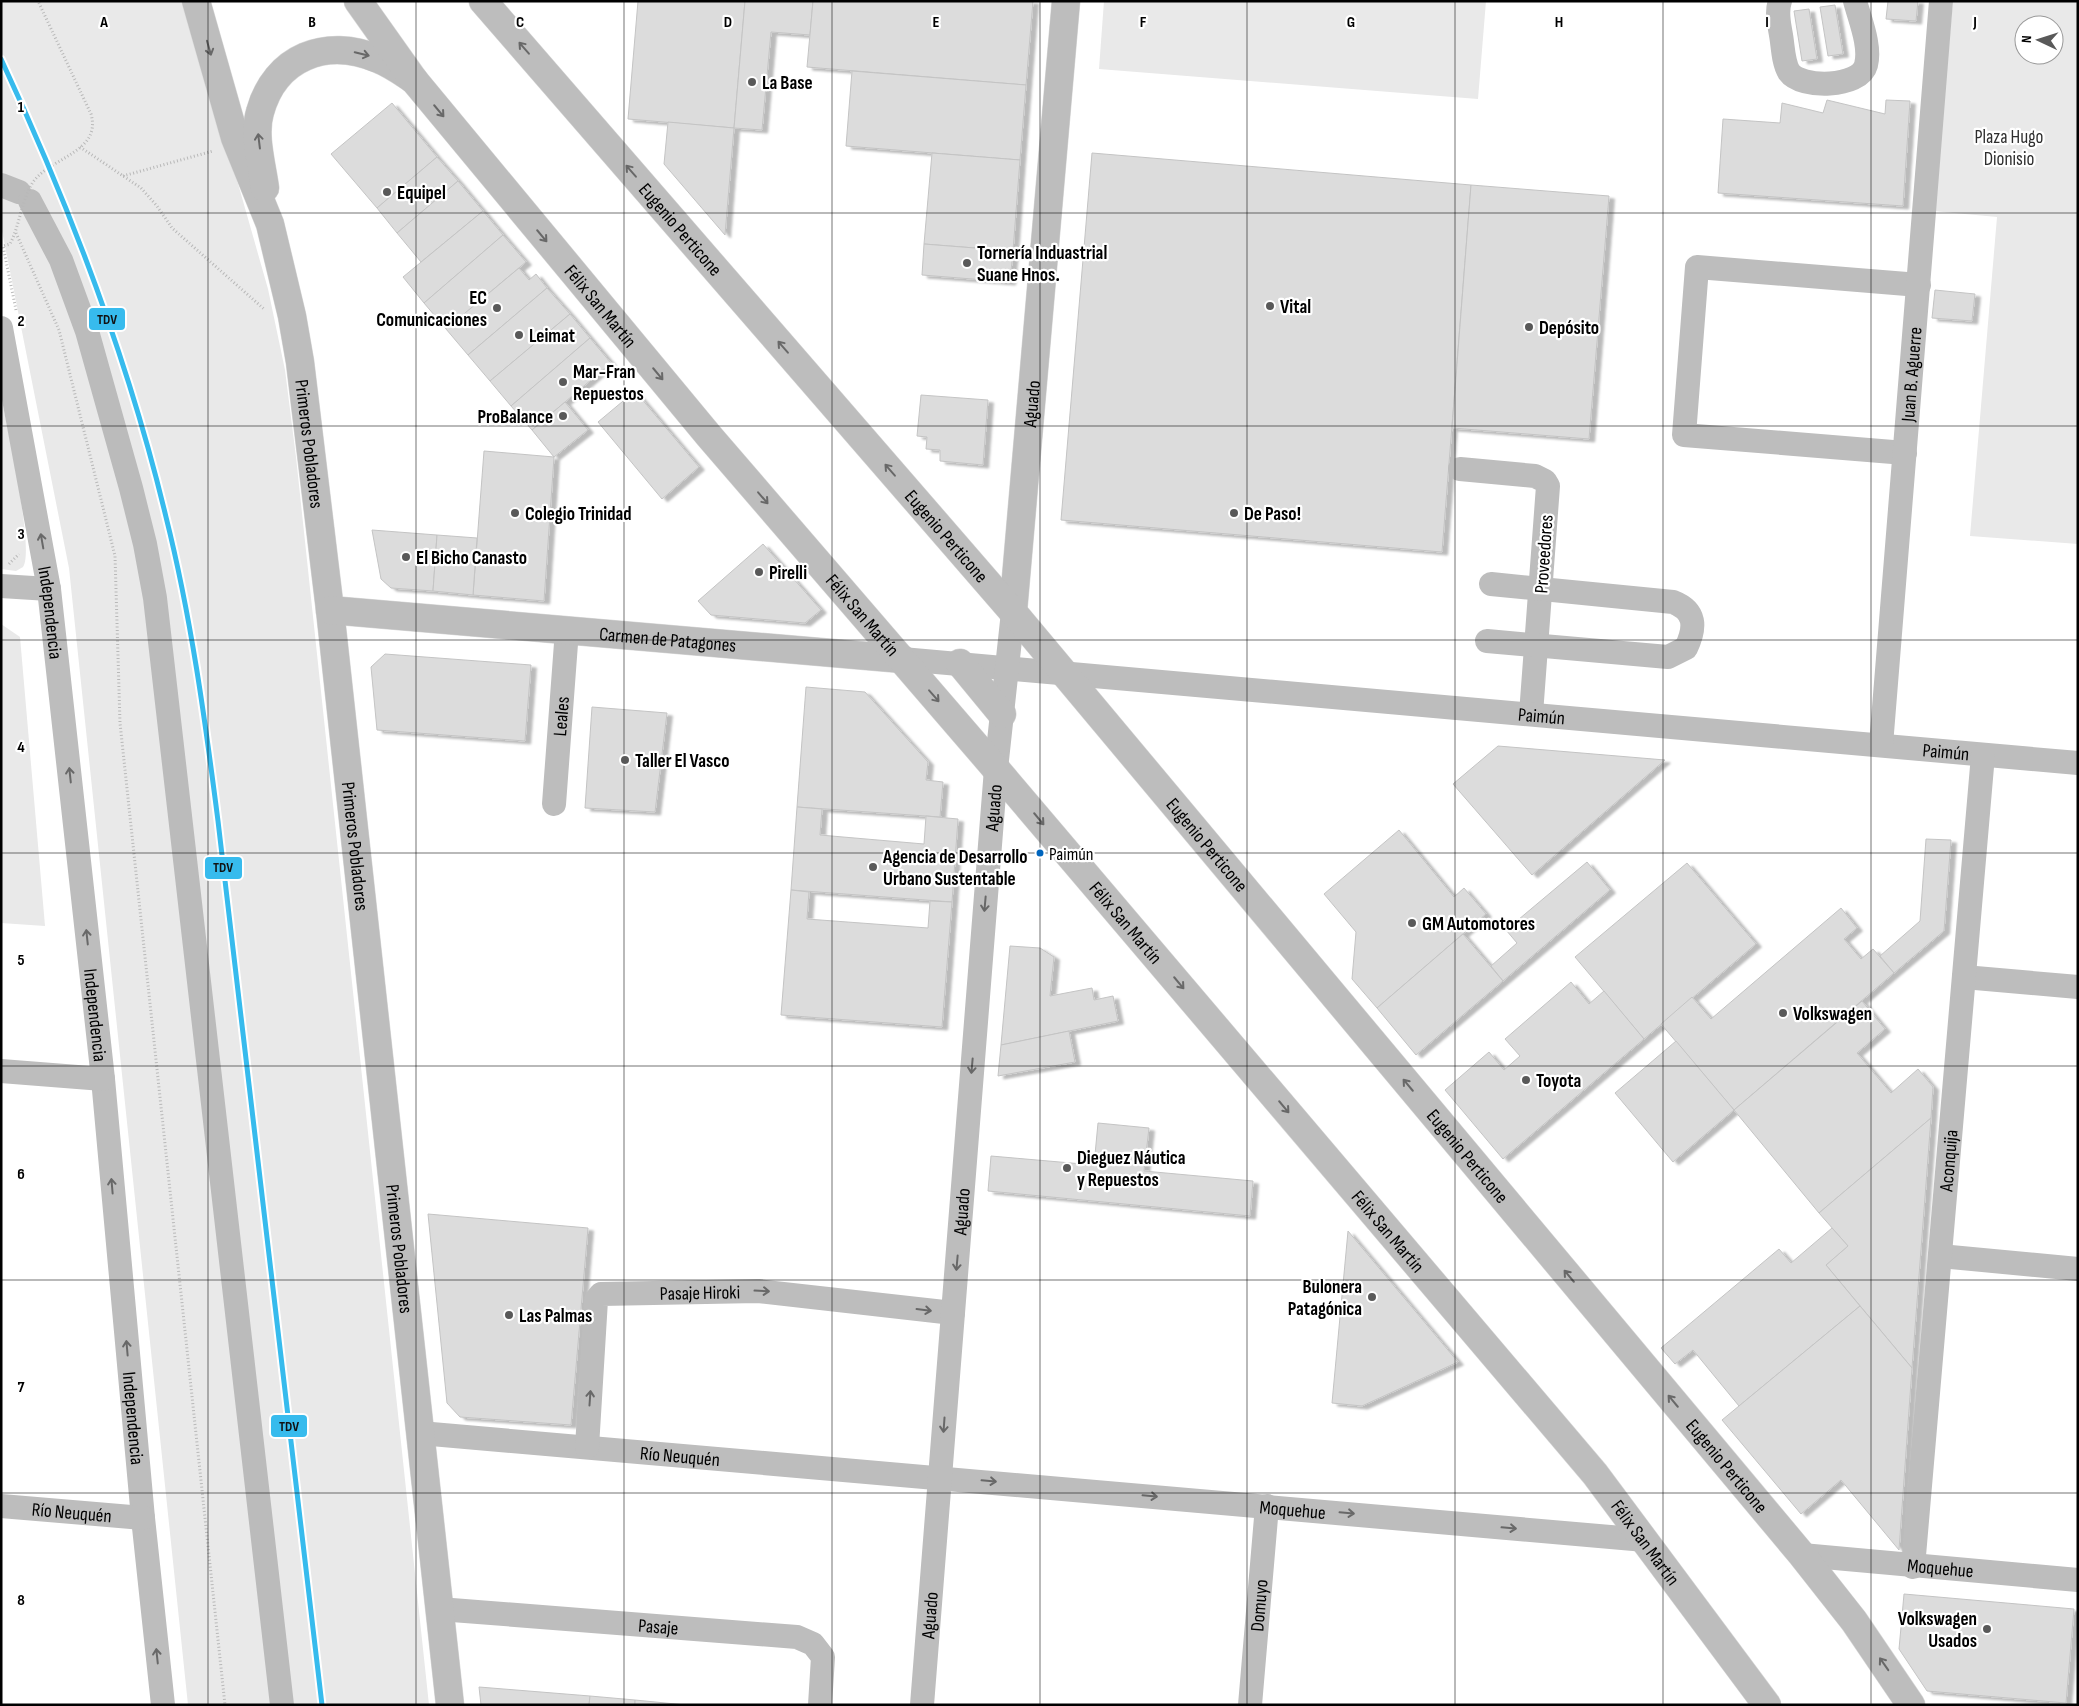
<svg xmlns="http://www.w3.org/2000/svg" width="2079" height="1706" viewBox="0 0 2079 1706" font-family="'Sofia Sans Condensed',sans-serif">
	<defs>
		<filter id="shadow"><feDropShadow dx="5.5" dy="3" stdDeviation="1" flood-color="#0004"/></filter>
	</defs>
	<rect width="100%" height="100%" fill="#fff"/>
	<g fill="#e9e9e9" fill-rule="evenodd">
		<path d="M 1,1 L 186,1 L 268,289 L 285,370 L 296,457 L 429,1705 L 188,1705 L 69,568 L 1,226 Z"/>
		<path d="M 1104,1 L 1486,1 L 1478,99 L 1099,69 Z"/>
		<path d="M 1953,1 L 2078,1 L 2078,544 L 1970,536 L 1997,217 L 1933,211 ZM 2024,25 L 2054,25 L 2054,55 L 2024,55 Z"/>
		<path d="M 1,395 C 6,423 35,550 23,567 L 16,571 L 1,569 Z"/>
		<path d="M 1,624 L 20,637 L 45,926 L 1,923 Z"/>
	</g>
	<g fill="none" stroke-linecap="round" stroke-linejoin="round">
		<g stroke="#bbb" stroke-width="24">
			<path d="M 1,185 L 19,192"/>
			<path d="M 30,201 L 61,260 L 87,331 L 131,488 L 145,544 L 155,598 L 282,1705"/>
		</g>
	</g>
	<g fill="#dcdcdc" stroke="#c4c4c4" filter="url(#shadow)">
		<path d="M 638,1 L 745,1 L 734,128 L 628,119 Z"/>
		<path d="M 745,1 L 813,1 L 810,35 L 771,32 L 762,130 L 734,128 Z"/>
		<path d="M 813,1 L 1033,1 L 1026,85 L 807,67 Z"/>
		<path d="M 1888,1 L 1918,1 L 1916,21 L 1886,19 Z"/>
		<path d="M 1835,5 L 1843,54 L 1828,56 L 1820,7 Z"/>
		<path d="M 1809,9 L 1817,59 L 1802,61 L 1794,11 Z"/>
		<path d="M 852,71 L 1026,85 L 1020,160 L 846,146 Z"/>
		<path d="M 1827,100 L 1885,114 L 1886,100 L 1910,101 L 1903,206 L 1718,193 L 1723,119 L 1780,123 L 1782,103 L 1823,113 Z"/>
		<path d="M 392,103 L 437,157 L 377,208 L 331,154 Z"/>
		<path d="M 668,122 L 734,128 L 725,235 L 664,164 Z"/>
		<path d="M 932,153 L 1020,160 L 1013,251 L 924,244 Z"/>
		<path d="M 1092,153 L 1471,185 L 1442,552 L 1061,520 Z"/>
		<path d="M 437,157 L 458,181 L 397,233 L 377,208 Z"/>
		<path d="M 458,181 L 483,211 L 421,262 L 397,233 Z"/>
		<path d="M 1471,185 L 1609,196 L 1589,439 L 1452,428 Z"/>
		<path d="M 483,211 L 503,235 L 424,303 L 403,277 Z"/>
		<path d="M 503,235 L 526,262 L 446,329 L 424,303 Z"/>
		<path d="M 924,244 L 1013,251 L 1010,282 L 922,275 Z"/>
		<path d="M 519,268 L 529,280 L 536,274 L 547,288 L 468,355 L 446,329 Z"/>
		<path d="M 547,288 L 570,314 L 490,381 L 468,355 Z"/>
		<path d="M 1935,290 L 1975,294 L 1972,321 L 1932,318 Z"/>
		<path d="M 570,314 L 590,338 L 511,406 L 490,381 Z"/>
		<path d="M 590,338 L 611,363 L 532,430 L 511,406 Z"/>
		<path d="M 635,391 L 699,467 L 662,499 L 598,422 Z"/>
		<path d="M 921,395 L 988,400 L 983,465 L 940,461 L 940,450 L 926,449 L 927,437 L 917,436 Z"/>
		<path d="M 565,402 L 588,430 L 554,457 L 532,430 Z"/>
		<path d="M 484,451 L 554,457 L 544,601 L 473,595 Z"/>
		<path d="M 372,530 L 437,535 L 433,591 L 391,588 L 381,579 Z"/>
		<path d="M 437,535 L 477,538 L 473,595 L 433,591 Z"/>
		<path d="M 763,544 L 821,610 L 805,623 L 711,615 L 698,601 Z"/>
		<path d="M 385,654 L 531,665 L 525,741 L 377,730 L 371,667 Z"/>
		<path d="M 806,687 L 865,692 L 928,762 L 926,780 L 943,782 L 940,817 L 797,807 Z"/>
		<path d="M 592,707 L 667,713 L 655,812 L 585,808 Z"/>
		<path d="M 1498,746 L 1665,760 L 1532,875 L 1453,784 Z"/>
		<path d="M 797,807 L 822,809 L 820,835 L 924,844 L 926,816 L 958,819 L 952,902 L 791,890 Z"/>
		<path d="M 1399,830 L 1454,897 L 1464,888 L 1486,914 L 1377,1008 L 1352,979 L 1356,932 L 1324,894 Z"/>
		<path d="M 1926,839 L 1951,840 L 1944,931 L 1894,973 L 1880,956 L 1920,921 Z"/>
		<path d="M 1587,862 L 1610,890 L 1503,981 L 1491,966 L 1517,943 L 1506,930 Z"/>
		<path d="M 1687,863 L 1756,944 L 1644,1039 L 1575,957 Z"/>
		<path d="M 791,890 L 809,892 L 807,919 L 928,928 L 930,901 L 952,902 L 942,1027 L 781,1015 Z"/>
		<path d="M 1841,908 L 1857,928 L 1844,939 L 1861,959 L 1873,949 L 1894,973 L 1734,1110 L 1661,1024 L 1692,997 L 1711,1019 Z"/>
		<path d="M 1463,934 L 1503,981 L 1416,1055 L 1377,1008 Z"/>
		<path d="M 1010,946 L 1040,948 L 1054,957 L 1050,996 L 1092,988 L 1094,1000 L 1113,996 L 1118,1021 L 1001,1045 Z"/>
		<path d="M 1571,982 L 1589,1004 L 1604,991 L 1644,1039 L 1503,1159 L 1445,1090 L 1489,1052 L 1504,1070 L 1520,1056 L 1505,1039 Z"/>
		<path d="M 1862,1001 L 1885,1029 L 1857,1053 L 1891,1093 L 1918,1069 L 1933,1087 L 1931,1118 L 1819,1213 L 1734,1110 Z"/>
		<path d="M 1069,1031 L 1075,1062 L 998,1076 L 1001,1045 Z"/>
		<path d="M 1676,1041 L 1734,1110 L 1673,1162 L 1615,1093 Z"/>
		<path d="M 1931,1118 L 1912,1368 L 1826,1265 L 1848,1246 L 1819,1213 Z"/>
		<path d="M 1098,1123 L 1149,1128 L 1144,1171 L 1253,1181 L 1250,1216 L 988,1191 L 991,1156 L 1094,1165 Z"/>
		<path d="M 428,1214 L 588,1228 L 571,1425 L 460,1417 L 447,1403 Z"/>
		<path d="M 1832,1228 L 1848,1246 L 1826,1265 L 1860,1306 L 1739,1406 L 1693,1350 L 1675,1364 L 1661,1348 L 1779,1249 L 1791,1263 Z"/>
		<path d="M 1348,1231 L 1458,1362 L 1362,1406 L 1332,1403 Z"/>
		<path d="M 1860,1306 L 1912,1368 L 1899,1550 L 1841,1480 L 1801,1514 L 1722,1420 Z"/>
		<path d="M 1904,1594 L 2074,1609 L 2066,1703 L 1927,1691 L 1899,1649 Z"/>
		<path d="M 479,1687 L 590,1696 L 589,1705 L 481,1705 Z"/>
		<path d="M 590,1696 L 635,1700 L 635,1705 L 589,1705 Z"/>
		<path d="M 635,1700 L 686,1705 L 635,1705 Z"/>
	</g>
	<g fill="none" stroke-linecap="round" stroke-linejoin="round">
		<g stroke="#dbdbdb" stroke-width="29">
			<g id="major">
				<path id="s13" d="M 196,1 L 235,138 L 270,224 L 292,316 L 300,362 L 330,610 L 450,1705"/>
				<path d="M 265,188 C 262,165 253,135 260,112 C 275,57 326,37 378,59 C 391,64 402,72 414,80"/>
				<path id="s14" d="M 330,610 L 902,659"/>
				<path id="s15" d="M 1013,612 L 1066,1"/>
			</g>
		</g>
		<g stroke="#dbdbdb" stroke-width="29">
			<g id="highway">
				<path id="s16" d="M 358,1 L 414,80 L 709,436 L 996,769 L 1595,1474 L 1767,1705"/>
				<path id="s17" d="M 483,1 L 1013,612 L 1802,1555 L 1854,1621 L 1911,1705"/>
				<path d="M 960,663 L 1002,714"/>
			</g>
		</g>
		<g stroke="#b8b8b8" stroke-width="3" stroke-dasharray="1 2.5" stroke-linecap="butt">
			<path d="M 80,147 L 141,188 L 157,206 L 172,228 L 264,309"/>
			<path d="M 123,176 L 213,151"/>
			<path d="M 16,233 L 59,330 L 115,556 L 120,723 L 225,1705"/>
			<path d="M 16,310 L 3,246 L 10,244 C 20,225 21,201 33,182 C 51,157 102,152 91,114 L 38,1"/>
			<path d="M 9,564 L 19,554"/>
		</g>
		<g stroke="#bdbdbd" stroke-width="24">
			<path d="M 1780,1 C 1776,12 1779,23 1781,35 C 1783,46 1783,62 1789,72 C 1801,89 1860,88 1866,65 C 1871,46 1860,20 1855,1"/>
			<path id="s1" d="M 1,328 L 49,589 L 103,1079 L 143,1518 L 163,1705"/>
			<path d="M 1905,453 L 1684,435 L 1697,267 L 1919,285"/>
			<path d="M 1460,469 L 1535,476 L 1545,481 L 1548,486 L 1531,714"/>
			<path d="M 1,586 L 49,589"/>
			<path d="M 1487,641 L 1668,657 L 1686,648 C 1696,627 1696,611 1673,602 L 1491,584"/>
			<path id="s2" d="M 902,659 L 2078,763"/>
			<path id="s3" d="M 1881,745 L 1941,1"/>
			<path id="s4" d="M 554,804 L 567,630"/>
			<path d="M 1964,977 L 2078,987"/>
			<path d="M 1,1071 L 103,1079"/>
			<path d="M 1940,1256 L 2078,1269"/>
			<path id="s5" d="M 420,1433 L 1645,1540"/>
			<path id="s6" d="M 587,1447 L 596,1300 L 601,1294 L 758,1291 L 953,1313"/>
			<path id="s7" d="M 1,1506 L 143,1518"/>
			<path id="s8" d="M 1802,1555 L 2078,1580"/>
			<path id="s9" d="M 1913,1567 L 1983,755"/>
			<path id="s10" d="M 439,1609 L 797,1637 L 813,1644 L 823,1657 L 820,1705"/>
			<path id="s11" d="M 922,1705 L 996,769 L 1013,612"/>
			<path id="s12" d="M 1250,1705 L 1267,1506"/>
		</g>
		<use href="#major" stroke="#bdbdbd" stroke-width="28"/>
		<use href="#highway" stroke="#bdbdbd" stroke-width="28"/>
		<g stroke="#fff" stroke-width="9">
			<path id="rail-1" d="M 1,59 C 70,207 128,358 166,517 C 191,617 205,719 218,821 L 322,1705"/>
		</g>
		<use href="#rail-1" stroke="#37bbed" stroke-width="5"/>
	</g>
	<defs><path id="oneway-shaft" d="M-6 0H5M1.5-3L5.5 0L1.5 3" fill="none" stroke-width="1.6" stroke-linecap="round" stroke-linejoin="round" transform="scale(1.25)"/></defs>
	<g stroke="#686868">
		<use href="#oneway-shaft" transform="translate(209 48) rotate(74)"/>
		<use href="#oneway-shaft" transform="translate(524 48) rotate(-131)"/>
		<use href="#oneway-shaft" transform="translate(362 54) rotate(14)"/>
		<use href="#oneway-shaft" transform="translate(439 111) rotate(50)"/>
		<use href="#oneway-shaft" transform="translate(259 141) rotate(-97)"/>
		<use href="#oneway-shaft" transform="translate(631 171) rotate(-131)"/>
		<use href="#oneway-shaft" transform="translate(542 236) rotate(50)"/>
		<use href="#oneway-shaft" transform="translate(783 347) rotate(-131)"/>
		<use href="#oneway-shaft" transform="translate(658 374) rotate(50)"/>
		<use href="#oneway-shaft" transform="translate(890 470) rotate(-131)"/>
		<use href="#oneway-shaft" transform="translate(763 498) rotate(49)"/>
		<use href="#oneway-shaft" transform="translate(42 541) rotate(-100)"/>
		<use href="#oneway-shaft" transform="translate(934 696) rotate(49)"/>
		<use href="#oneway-shaft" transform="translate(70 775) rotate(-96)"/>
		<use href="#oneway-shaft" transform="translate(1039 819) rotate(50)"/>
		<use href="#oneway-shaft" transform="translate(985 904) rotate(95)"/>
		<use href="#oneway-shaft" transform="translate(87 937) rotate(-96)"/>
		<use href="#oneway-shaft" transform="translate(1179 983) rotate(50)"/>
		<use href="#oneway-shaft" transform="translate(972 1066) rotate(95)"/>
		<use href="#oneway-shaft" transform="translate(1408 1085) rotate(-130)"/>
		<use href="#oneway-shaft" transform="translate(1284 1107) rotate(50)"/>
		<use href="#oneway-shaft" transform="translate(112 1186) rotate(-95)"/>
		<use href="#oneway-shaft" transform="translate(957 1263) rotate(95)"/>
		<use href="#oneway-shaft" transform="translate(1569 1276) rotate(-130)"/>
		<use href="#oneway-shaft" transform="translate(762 1291) rotate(3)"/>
		<use href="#oneway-shaft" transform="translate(924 1310) rotate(7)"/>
		<use href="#oneway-shaft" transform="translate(127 1348) rotate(-95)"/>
		<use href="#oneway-shaft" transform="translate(590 1398) rotate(-86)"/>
		<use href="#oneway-shaft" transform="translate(1673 1401) rotate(-130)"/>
		<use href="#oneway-shaft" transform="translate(944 1425) rotate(94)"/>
		<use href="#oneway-shaft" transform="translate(989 1481) rotate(5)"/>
		<use href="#oneway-shaft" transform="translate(1150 1496) rotate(5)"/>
		<use href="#oneway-shaft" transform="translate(1347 1513) rotate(5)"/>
		<use href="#oneway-shaft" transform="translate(1509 1528) rotate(5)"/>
		<use href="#oneway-shaft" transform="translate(157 1656) rotate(-96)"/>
		<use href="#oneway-shaft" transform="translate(1884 1664) rotate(-125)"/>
	</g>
	<path fill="none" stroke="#000" stroke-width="1" stroke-opacity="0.55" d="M 208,1 L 208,1705M 416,1 L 416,1705M 624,1 L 624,1705M 832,1 L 832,1705M 1040,1 L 1040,1705M 1247,1 L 1247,1705M 1455,1 L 1455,1705M 1663,1 L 1663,1705M 1871,1 L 1871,1705M 1,213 L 2078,213M 1,426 L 2078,426M 1,640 L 2078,640M 1,853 L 2078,853M 1,1066 L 2078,1066M 1,1280 L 2078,1280M 1,1493 L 2078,1493"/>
	<g fill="#595959" stroke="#fff" stroke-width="2">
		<circle cx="752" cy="82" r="5"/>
		<circle cx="387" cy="192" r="5"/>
		<circle cx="967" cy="263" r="5"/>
		<circle cx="1270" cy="306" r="5"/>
		<circle cx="497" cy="308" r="5"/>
		<circle cx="1529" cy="327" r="5"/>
		<circle cx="519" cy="335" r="5"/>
		<circle cx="563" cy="382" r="5"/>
		<circle cx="563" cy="416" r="5"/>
		<circle cx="515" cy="513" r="5"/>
		<circle cx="1234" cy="513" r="5"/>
		<circle cx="406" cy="557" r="5"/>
		<circle cx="759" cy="572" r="5"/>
		<circle cx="625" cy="760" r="5"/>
		<circle cx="873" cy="867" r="5"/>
		<circle cx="1412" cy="923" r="5"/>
		<circle cx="1783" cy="1013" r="5"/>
		<circle cx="1526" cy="1080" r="5"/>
		<circle cx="1067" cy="1168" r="5"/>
		<circle cx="1372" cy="1297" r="5"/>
		<circle cx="509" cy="1315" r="5"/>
		<circle cx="1987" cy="1629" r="5"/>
	</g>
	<circle fill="#0065bd" stroke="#fff" stroke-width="2" cx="1040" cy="853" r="4.5"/>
	<g text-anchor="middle" stroke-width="4.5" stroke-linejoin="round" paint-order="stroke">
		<g font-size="18" fill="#000" stroke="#fff" text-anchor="start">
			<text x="1049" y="860">Paimún</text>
		</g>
		<g font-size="19" font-weight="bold" fill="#000" stroke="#fff" text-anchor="start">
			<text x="762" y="89">La Base</text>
			<text x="397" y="199">Equipel</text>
			<text x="977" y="259">Tornería Induastrial<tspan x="977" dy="22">Suane Hnos.</tspan></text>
			<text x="487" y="304" text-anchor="end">EC<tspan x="487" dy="22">Comunicaciones</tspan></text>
			<text x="1280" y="313">Vital</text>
			<text x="1539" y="334">Depósito</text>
			<text x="529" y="342">Leimat</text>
			<text x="573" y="378">Mar-Fran<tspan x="573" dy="22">Repuestos</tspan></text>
			<text x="553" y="423" text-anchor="end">ProBalance</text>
			<text x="525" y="520">Colegio Trinidad</text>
			<text x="1244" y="520">De Paso!</text>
			<text x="416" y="564">El Bicho Canasto</text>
			<text x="769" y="579">Pirelli</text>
			<text x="635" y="767">Taller El Vasco</text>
			<text x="883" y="863">Agencia de Desarrollo<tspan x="883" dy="22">Urbano Sustentable</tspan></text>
			<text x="1422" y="930">GM Automotores</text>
			<text x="1793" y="1020">Volkswagen</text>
			<text x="1536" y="1087">Toyota</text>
			<text x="1077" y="1164">Dieguez Náutica<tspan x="1077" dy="22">y Repuestos</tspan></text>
			<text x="1362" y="1293" text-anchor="end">Bulonera<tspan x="1362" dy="22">Patagónica</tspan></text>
			<text x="519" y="1322">Las Palmas</text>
			<text x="1977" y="1625" text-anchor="end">Volkswagen<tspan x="1977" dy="22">Usados</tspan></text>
		</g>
		<g font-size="19" fill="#2e2e2e" stroke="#fff">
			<text x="2009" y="143">Plaza Hugo<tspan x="2009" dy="22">Dionisio</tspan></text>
		</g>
		<g font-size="19" fill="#000" stroke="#fff">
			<text dy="7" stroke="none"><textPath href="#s17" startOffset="302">Eugenio Perticone</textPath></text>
			<text dy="7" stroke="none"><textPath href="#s16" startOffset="390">Félix San Martín</textPath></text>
			<text dy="7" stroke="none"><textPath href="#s3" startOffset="372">Juan B. Aguerre</textPath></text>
			<text dy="7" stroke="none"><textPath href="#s15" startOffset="209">Aguado</textPath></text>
			<text dy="7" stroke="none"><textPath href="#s13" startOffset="459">Primeros Pobladores</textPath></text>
			<text dy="7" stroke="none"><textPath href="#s17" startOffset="708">Eugenio Perticone</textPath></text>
			<text transform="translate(1543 554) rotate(-86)" y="7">Proveedores</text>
			<text dy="7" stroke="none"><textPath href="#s1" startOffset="289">Independencia</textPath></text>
			<text dy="7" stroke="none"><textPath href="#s16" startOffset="795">Félix San Martín</textPath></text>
			<text dy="7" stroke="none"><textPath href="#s14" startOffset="339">Carmen de Patagones</textPath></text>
			<text dy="7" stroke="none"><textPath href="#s2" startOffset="642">Paimún</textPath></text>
			<text dy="7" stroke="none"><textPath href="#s4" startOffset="88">Leales</textPath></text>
			<text dy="7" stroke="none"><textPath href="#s2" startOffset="1048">Paimún</textPath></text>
			<text dy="7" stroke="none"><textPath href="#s11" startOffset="900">Aguado</textPath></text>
			<text dy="7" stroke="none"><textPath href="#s17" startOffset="1112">Eugenio Perticone</textPath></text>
			<text dy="7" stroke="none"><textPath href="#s13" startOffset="864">Primeros Pobladores</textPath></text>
			<text dy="7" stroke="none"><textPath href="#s16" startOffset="1200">Félix San Martín</textPath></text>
			<text dy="7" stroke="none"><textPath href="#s1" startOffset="694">Independencia</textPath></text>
			<text dy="7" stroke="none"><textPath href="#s17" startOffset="1518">Eugenio Perticone</textPath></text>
			<text dy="7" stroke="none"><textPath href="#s9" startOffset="408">Aconquija</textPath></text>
			<text dy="7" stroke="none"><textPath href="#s11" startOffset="495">Aguado</textPath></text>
			<text dy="7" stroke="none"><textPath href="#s16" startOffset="1605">Félix San Martín</textPath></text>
			<text dy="7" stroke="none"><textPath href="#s13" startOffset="1269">Primeros Pobladores</textPath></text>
			<text dy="7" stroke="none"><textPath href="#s6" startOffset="254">Pasaje Hiroki</textPath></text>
			<text dy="7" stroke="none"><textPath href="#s1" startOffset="1099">Independencia</textPath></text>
			<text dy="7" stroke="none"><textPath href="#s5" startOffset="261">Río Neuquén</textPath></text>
			<text dy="7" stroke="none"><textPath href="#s17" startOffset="1922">Eugenio Perticone</textPath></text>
			<text dy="7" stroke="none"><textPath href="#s5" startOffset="876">Moquehue</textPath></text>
			<text dy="7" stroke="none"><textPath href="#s7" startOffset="71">Río Neuquén</textPath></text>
			<text dy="7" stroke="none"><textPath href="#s16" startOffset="2009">Félix San Martín</textPath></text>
			<text dy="7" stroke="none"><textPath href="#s8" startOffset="139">Moquehue</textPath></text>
			<text dy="7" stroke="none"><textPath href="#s12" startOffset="100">Domuyo</textPath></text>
			<text dy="7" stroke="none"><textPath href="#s11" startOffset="90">Aguado</textPath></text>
			<text dy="7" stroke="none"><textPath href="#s10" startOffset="220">Pasaje</textPath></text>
		</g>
	</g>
	<g font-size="16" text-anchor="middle" font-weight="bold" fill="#000" stroke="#fff" stroke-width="4.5" stroke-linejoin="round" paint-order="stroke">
		<text x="104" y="27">A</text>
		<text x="312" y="27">B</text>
		<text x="520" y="27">C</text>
		<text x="728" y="27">D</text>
		<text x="936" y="27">E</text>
		<text x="1143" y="27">F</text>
		<text x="1351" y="27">G</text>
		<text x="1559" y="27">H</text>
		<text x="1767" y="27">I</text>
		<text x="1975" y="27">J</text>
		<text x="21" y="112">1</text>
		<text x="21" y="326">2</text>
		<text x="21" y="539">3</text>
		<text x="21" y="752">4</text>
		<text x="21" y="965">5</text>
		<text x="21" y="1179">6</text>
		<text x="21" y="1392">7</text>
		<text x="21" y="1605">8</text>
	</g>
	<g stroke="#fff" stroke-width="2">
		<rect x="88" y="307" width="38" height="24" rx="5" fill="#37bbed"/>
		<rect x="204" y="856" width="39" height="24" rx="5" fill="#37bbed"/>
		<rect x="270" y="1414" width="38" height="24" rx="5" fill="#37bbed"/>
	</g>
	<g font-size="14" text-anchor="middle" font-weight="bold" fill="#111">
		<text x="107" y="324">TDV</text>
		<text x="223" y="872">TDV</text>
		<text x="289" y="1431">TDV</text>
	</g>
	<rect width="2079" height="1706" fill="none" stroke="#000000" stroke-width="5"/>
	<g transform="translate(2039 40) rotate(274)"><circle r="24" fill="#ffffff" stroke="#999999"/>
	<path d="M0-4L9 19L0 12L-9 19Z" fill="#595959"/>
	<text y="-8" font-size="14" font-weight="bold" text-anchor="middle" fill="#000000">N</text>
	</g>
</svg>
